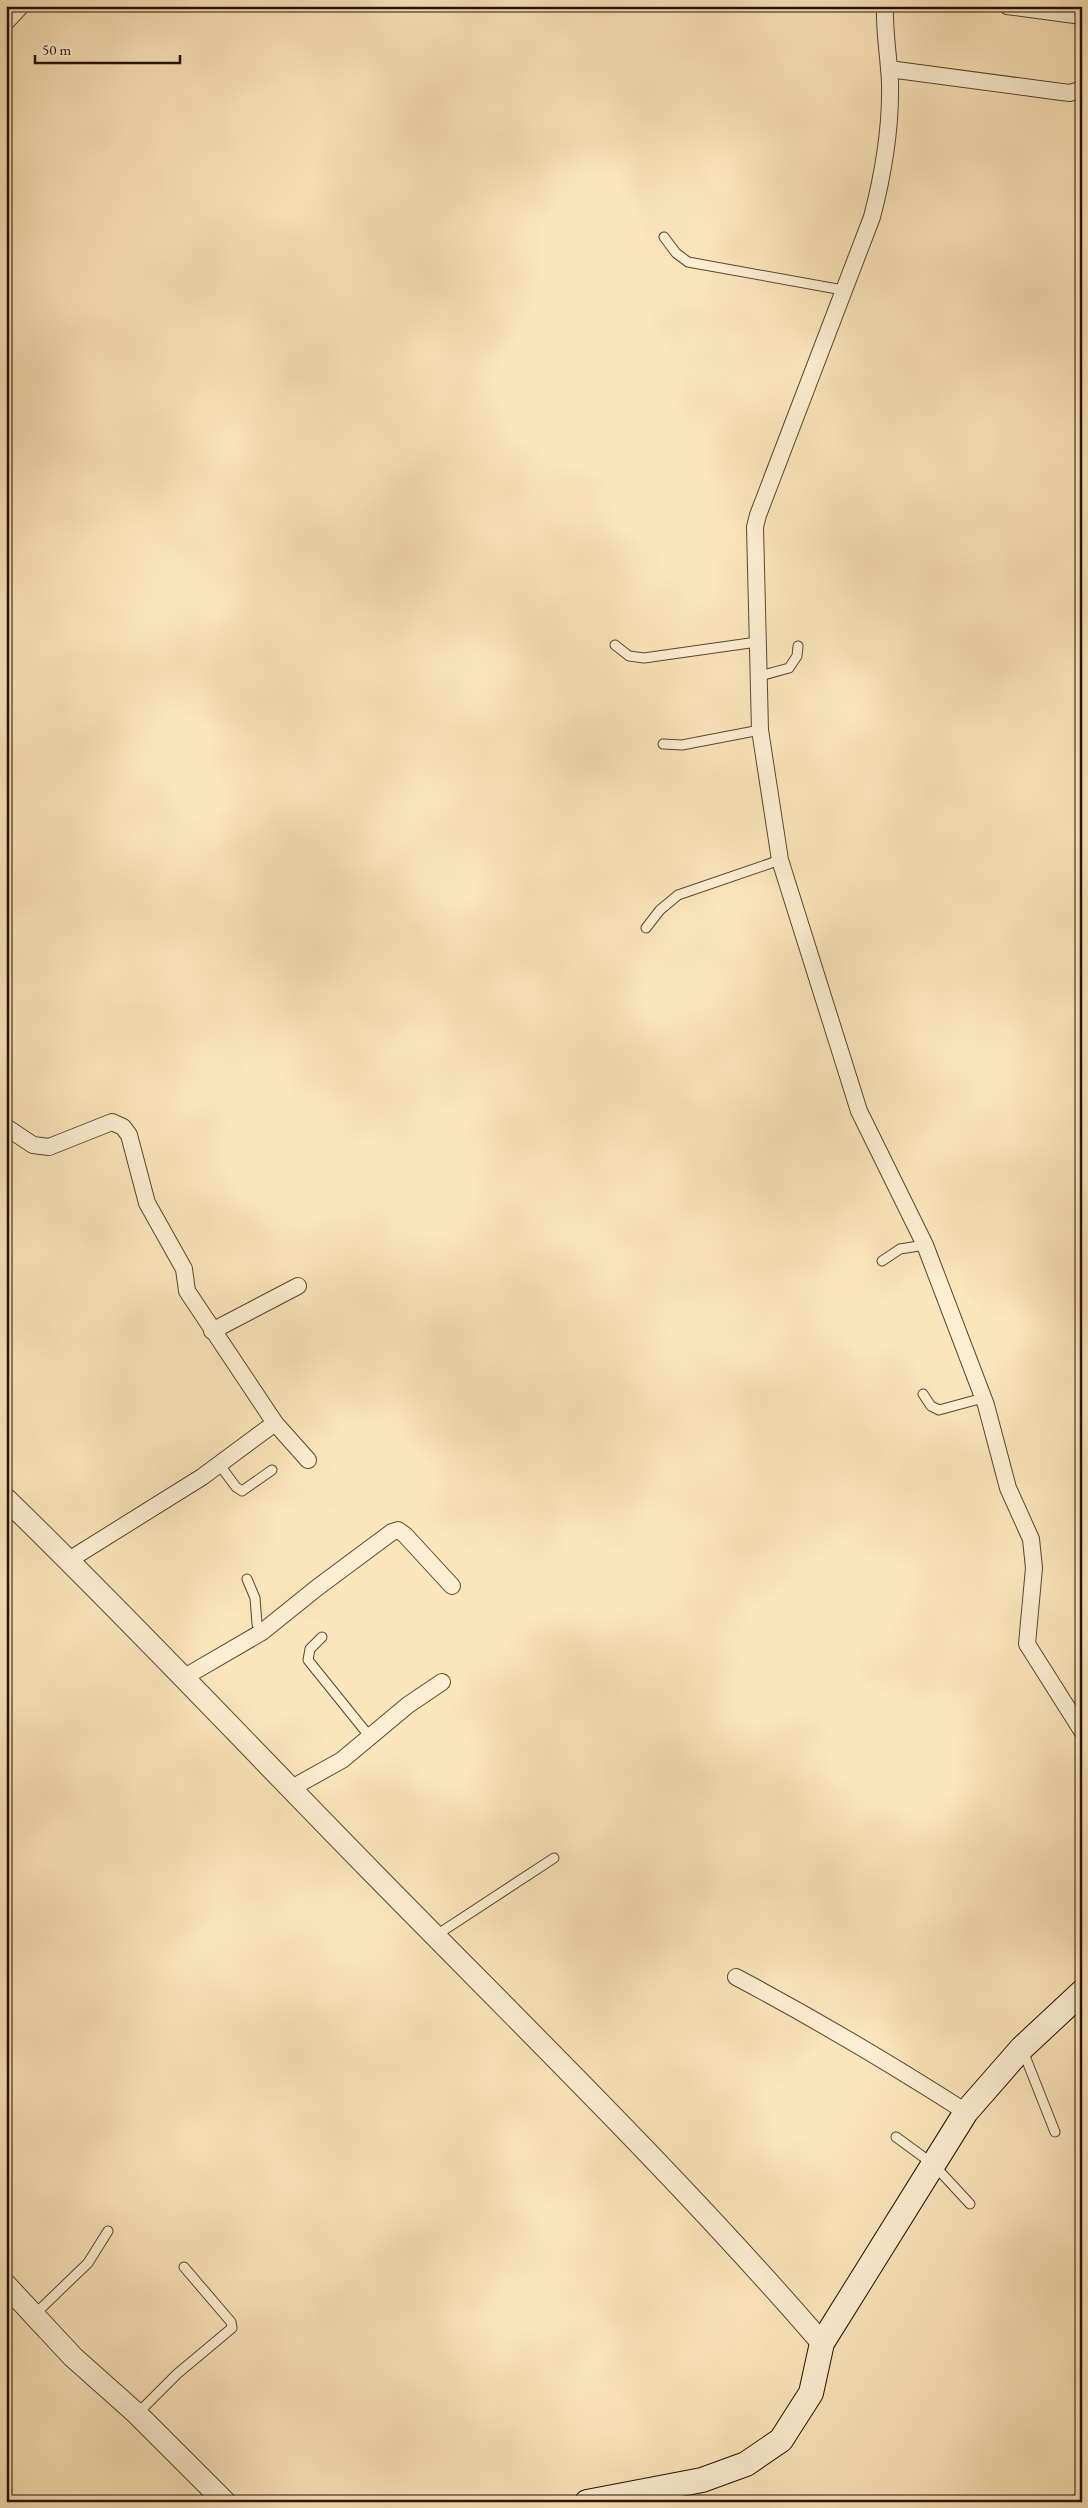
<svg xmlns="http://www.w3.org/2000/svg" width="1088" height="2508" viewBox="0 0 1088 2508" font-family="'EB Garamond',serif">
	<rect width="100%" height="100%" fill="#fbe5ba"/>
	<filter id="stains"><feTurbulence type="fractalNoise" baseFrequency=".004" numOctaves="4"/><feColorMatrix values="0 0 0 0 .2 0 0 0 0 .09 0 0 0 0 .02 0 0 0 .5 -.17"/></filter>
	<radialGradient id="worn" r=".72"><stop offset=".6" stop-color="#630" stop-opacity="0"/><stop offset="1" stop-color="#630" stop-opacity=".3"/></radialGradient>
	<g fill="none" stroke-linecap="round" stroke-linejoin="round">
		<g stroke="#5a462e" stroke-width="11">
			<g id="service">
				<path d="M 664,237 L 676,253 L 688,262 L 843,290"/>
				<path d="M 615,645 L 629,656 L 644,658 L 757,642"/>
				<path d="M 760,676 L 789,668 L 797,656 L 798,646"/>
				<path d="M 663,744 L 682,745 L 760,730"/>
				<path d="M 646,928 L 660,910 L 678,895 L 780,860"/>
				<path d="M 882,1261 L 900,1249 L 925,1245"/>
				<path d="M 923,1394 L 931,1406 L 939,1410 L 983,1398"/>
				<path d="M 219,1464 L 236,1487 L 242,1491 L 272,1470"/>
				<path d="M 247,1579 L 255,1598 L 257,1624 L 262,1632"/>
				<path d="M 322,1637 L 310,1649 L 308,1660 L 370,1737"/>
				<path d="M 435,1936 L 554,1858"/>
				<path d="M 1023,2051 L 1055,2132"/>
				<path d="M 896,2137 L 933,2164 L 970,2204"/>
				<path d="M 34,2315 L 88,2263 L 108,2231"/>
				<path d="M 137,2414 L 177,2374 L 232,2328 L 231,2322 L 184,2267"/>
			</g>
		</g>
		<g stroke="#5a462e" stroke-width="18">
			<g id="minor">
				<path d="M 885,6 C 884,32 889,58 890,83 C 891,127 883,175 872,217 L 758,515 L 755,527 L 760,730 L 780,860 L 859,1111 L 925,1245 L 986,1405 L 1008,1488 L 1031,1539 L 1034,1568 L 1027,1644 L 1082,1731"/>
				<path d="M 1007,6 L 1082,16"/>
				<path d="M 6,22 L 21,6"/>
				<path d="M 889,69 L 1054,91 L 1070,93 L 1082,89"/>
				<path d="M 6,1127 L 33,1145 L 49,1147 L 112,1122 L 123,1127 L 129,1135 L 147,1203 L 184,1269 L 187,1291 L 275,1423 L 202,1477 L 69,1560"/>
				<path d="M 212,1331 L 298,1286"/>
				<path d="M 275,1423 L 308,1460"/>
				<path d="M 183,1678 L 262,1632 L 318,1587 L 392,1532 L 398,1530 L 405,1535 L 452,1586"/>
				<path d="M 290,1789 L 342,1760 L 408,1705 L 442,1682"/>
				<path d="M 736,1977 C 815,2019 891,2064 966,2112"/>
			</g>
		</g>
		<g stroke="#5a462e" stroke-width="23">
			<g id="tertiary">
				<path d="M 6,1499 C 133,1622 254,1752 378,1878 C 528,2031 682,2181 822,2343"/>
				<path d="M 6,2285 L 73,2357 L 137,2414 L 225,2502"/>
			</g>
		</g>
		<g stroke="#241100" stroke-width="26">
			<path id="secondary" d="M 587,2502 L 702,2480 L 746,2464 L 781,2440 L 811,2393 L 822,2343 L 966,2112 L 1022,2048 L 1082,1992"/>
		</g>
		<use href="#service" stroke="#fceed2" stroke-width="9"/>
		<use href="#minor" stroke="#fceed2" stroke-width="16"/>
		<use href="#tertiary" stroke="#fceed2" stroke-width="21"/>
		<use href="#secondary" stroke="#fceed2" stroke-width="24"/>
	</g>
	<rect width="1088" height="2508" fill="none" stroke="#fbe5ba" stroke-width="25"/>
	<rect x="8" y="8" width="1073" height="2493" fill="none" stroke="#241100" stroke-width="2.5"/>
	<rect x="12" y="12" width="1063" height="2483" fill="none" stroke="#241100"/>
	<path d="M35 55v8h145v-8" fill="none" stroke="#241100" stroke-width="2.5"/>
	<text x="42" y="55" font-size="15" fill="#241100" stroke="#fceed2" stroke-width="4" paint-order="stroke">50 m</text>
	<rect width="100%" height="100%" filter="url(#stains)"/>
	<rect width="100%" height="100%" fill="url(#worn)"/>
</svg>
